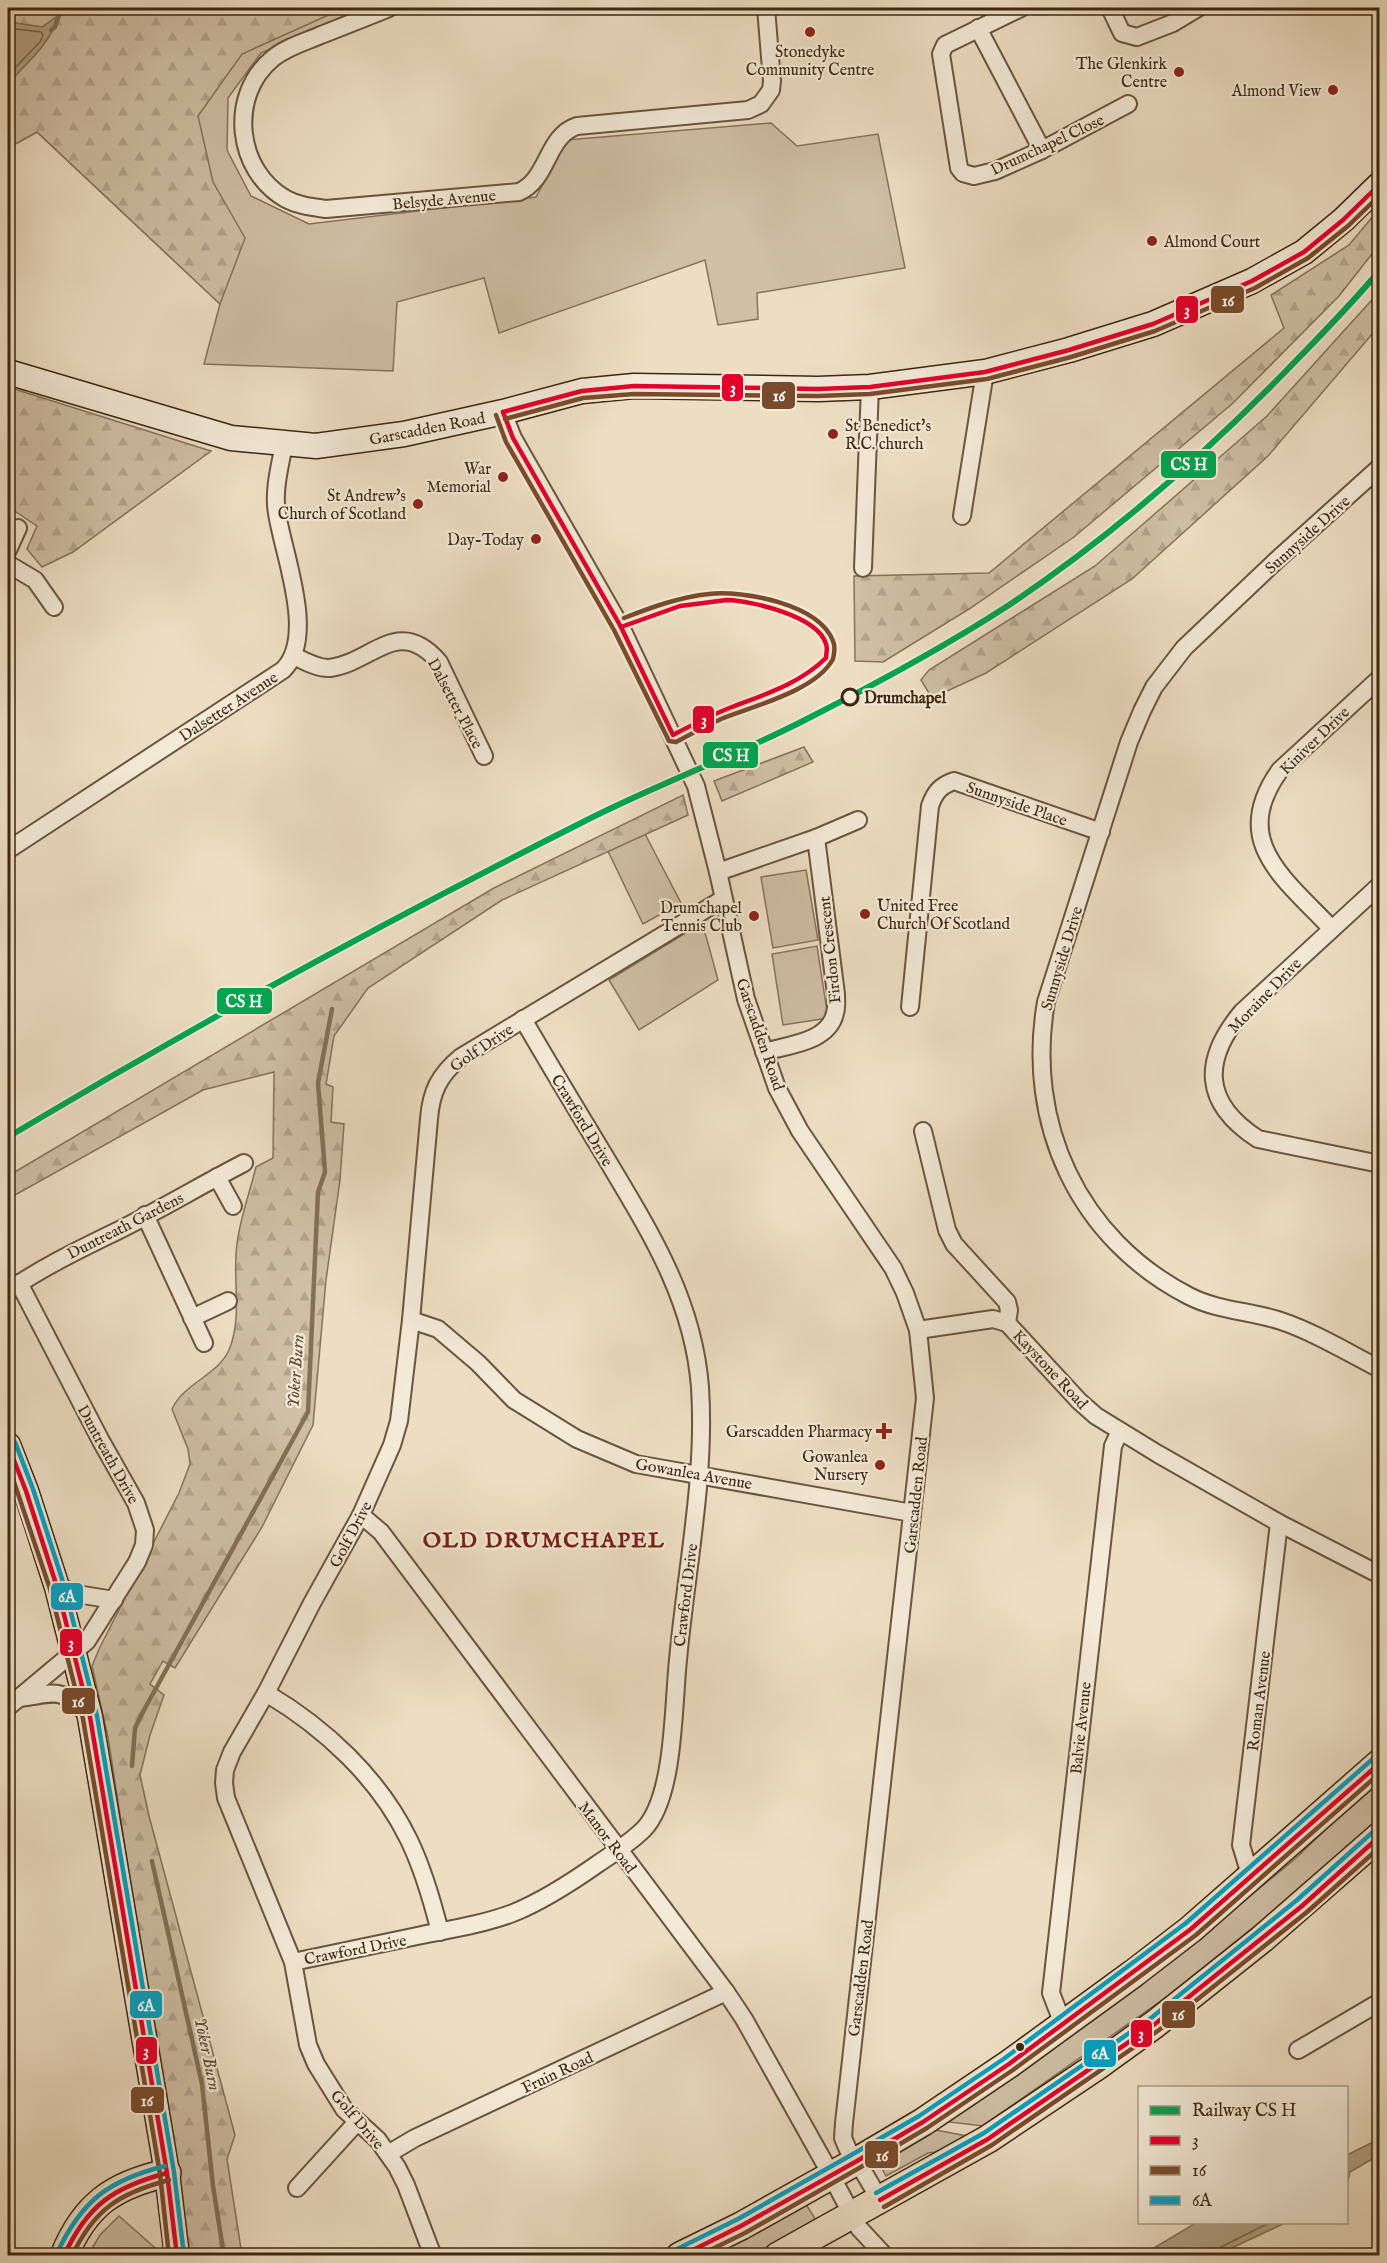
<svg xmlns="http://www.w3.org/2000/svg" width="1387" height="2263" viewBox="0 0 1387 2263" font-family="'IM FELL English',serif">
	<defs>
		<pattern id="forest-firs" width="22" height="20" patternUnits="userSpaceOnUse" patternTransform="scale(1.5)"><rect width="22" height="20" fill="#cfbfa5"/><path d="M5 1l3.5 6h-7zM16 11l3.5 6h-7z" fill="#b3a48d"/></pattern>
	</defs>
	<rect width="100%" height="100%" fill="#eddec3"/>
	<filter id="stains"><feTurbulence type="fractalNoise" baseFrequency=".00333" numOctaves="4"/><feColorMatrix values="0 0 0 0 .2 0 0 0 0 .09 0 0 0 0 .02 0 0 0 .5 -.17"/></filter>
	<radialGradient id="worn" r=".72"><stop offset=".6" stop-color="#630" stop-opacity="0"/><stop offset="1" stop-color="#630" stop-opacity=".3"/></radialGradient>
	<g fill="#cfbfa5" stroke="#86735b" stroke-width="1.5">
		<path d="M 8,8 L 362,8 L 261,53 L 228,98 L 227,150 L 251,196 L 309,224 L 536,197 L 566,140 L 771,123 L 797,146 L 878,134 L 905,268 L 757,293 L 758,319 L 718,325 L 705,260 L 499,333 L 484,278 L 397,302 L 393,371 L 204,364 L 220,304 L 37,132 L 8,148 Z"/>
		<path d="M 644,832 L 681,903 L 643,924 L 607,849 Z"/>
		<path d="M 806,870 L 818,940 L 773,948 L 761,877 Z"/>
		<path d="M 697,928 L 703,930 L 706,936 L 718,980 L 639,1030 L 609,980 L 692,929 Z"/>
		<path d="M 817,946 L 828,1018 L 783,1025 L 772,954 Z"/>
		<path d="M 1379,1778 L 1379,1818 L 1276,1909 L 1172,1993 L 983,2126 L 941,2121 L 1201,1936 L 1295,1859 Z"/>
		<path d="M 925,2128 L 967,2136 L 944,2151 L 928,2153 L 886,2176 L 877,2160 Z"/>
		<path d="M 802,2198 L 819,2225 L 758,2255 L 695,2256 Z"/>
		<path d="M 119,2216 L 155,2248 L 156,2255 L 88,2255 L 100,2235 Z"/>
	</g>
	<g fill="url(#forest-firs)" stroke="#86735b" stroke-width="1.5">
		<path d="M 8,8 L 344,8 L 242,54 L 198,116 L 213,182 L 245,238 L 220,304 L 37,132 L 8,148 L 8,84 L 59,16 L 42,27 L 8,22 Z"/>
		<path d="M 1379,209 L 1379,245 L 1339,296 L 1233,403 L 1074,537 L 969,609 L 883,662 L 855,661 L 854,576 L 989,573 L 1284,328 L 1271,295 L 1349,245 Z"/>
		<path d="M 1379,292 L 1379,326 L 1268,456 L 1132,579 L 986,673 L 932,698 L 921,680 L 929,670 L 1095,566 L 1267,416 Z"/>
		<path d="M 8,387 L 211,451 L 73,552 L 42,567 L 27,549 L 37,526 L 13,510 L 8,516 Z"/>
		<path d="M 804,747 L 813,762 L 722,801 L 714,781 Z"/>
		<path d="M 683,795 L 688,815 L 502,900 L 368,988 L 334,1036 L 326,1084 L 333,1087 L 331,1122 L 344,1124 L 340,1180 L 326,1280 L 313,1425 L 262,1527 L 175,1668 L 163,1661 L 150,1684 L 164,1695 L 150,1735 L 140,1775 L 149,1816 L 235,2135 L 227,2159 L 242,2255 L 188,2255 L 108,1737 L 92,1666 L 100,1647 L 179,1493 L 190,1464 L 188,1449 L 172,1409 C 184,1383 217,1376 229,1350 C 243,1317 232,1278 237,1244 C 240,1218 250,1192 256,1167 L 273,1158 L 274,1072 L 203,1090 L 8,1199 L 8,1176 L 494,888 Z"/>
	</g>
	<g fill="#b1a086" stroke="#837057" stroke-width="1.5">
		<path d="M 59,15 C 49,46 28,61 8,84 L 8,22 L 42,27 Z"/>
		<path d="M 1379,2139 L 1379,2155 L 1350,2172 L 1347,2184 L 1347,2155 Z"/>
		<path d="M 1196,2223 L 1196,2222 L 1285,2223 L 1217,2255 L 1142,2255 Z"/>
	</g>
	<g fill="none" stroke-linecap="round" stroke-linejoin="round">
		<g stroke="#77644c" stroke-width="1.5">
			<path d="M 8,28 L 41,32 L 43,35 L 40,42 L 8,75"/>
			<path d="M 1215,2256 L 1219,2248 L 1271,2222"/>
		</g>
		<g stroke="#837057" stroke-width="4.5">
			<path d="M 51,30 L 55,27 L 59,15 L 70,8"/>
			<path d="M 132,1766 L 135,1728 L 144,1710 L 308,1412 L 318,1192 L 325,1172 L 318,1083 L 332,1009"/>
			<path d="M 152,1861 L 202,2084 L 213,2186 L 224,2256"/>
		</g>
		<g stroke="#69553e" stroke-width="20">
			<g id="street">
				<path d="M 389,8 C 367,17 344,26 321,35 C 305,42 286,47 272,59 C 228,96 236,171 286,199 C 299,206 312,207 326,209 L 519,192 C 549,179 546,136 577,126 L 748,110 L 761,104 L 771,90 L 772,81 L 766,8"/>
				<path d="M 1021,8 L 945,45 L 941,54 L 959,168 L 963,173 L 974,176 L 995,171 L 1042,150 L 1128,104"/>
				<path d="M 1110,8 L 1122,33 L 1137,37 L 1173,23 L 1198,8"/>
				<path d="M 978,28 L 1042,150"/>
				<path d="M 503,412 L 513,438 L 621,627 L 696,786 L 718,872 L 746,999 L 777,1088 L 800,1131 L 893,1268 L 905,1293 L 918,1330 L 925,1398 L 844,2123 L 843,2138 L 849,2152 L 857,2161 L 880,2200"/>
				<path d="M 1380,467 L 1279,558 L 1184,648 L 1154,687 L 1142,711 L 1129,742 L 1046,1002 C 1025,1123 1078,1239 1189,1296 C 1218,1311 1251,1311 1281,1321 C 1316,1333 1347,1352 1380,1369"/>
				<path d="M 962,516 L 985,372"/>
				<path d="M 8,550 L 18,528"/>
				<path d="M 8,564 L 35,580 L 54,607"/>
				<path d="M 863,568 L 870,387"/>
				<path d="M 294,656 C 304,661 319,669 330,668 C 373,662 398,615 439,662 L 484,756"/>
				<path d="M 8,850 L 283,670 C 317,637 283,554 277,513 C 273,491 280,466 284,444"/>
				<path d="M 718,872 L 816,838"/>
				<path d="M 1380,885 L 1242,1012 C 1202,1060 1202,1103 1258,1139 L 1380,1164"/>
				<path d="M 1331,928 C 1284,878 1229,841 1280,770 L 1380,678"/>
				<path d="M 910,1007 L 930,806 C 935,792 940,786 954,781 L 1101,832"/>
				<path d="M 764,1052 C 788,1045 829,1042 835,1013 C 837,1007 836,1000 836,994 L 816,838 L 858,820"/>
				<path d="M 923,1131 L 947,1230 L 954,1244 L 1007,1302 L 1009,1310 L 1007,1323 L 1079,1401 L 1096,1416 L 1158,1454 L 1279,1523 L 1380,1575"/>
				<path d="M 217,1177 L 233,1206"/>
				<path d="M 145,1215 L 204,1343"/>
				<path d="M 8,1291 C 40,1269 74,1252 109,1235 C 155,1213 199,1186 244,1163"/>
				<path d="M 192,1318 L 228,1301"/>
				<path d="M 411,1320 L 438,1329 L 478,1363 L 514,1400 L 577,1439 L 636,1464 L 912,1513"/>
				<path d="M 918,1330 L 993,1319 L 1007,1323"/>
				<path d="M 361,1515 L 381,1532 L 726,1992 L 744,2019 L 824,2162 L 859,2228 L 885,2256"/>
				<path d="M 57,1587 L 83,1595 L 114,1600"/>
				<path d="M 266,1693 C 325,1728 379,1778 409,1840 C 423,1869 432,1900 440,1932"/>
				<path d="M 19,1698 C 59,1693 59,1686 89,1716"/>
				<path d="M 8,1707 L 87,1641 L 137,1562 L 144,1545 L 145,1530 L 136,1503 L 101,1441 L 19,1283"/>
				<path d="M 1251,1878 L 1241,1845 L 1279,1523"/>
				<path d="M 293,1962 C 336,1953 379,1944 422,1935 C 452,1929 484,1924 513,1913 C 543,1901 572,1882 599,1863 C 614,1853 631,1842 644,1829 C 675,1796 673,1705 678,1660 C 686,1570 706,1478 700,1387 C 693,1299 650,1232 606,1158 C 578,1112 550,1066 523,1019"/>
				<path d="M 1063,2024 L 1051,1993 L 1113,1446 L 1120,1431"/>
				<path d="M 1298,2050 L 1380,2002"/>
				<path d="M 388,2154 L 415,2138 L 726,1992"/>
				<path d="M 297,2188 L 357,2122"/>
				<path d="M 433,2256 L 406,2185 L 397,2167 L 378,2140 L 344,2109 L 316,2064 L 308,2045 L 293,1962 L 226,1798 L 224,1783 L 225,1770 L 232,1752 L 266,1693 L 312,1603 L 361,1515 L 392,1445 L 399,1421 L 411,1320 L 429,1119 C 431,1092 439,1075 461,1057 L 723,899"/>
			</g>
		</g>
		<g stroke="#3d2711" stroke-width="27">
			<g id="secondary">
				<path d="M 8,372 L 231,438 L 316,446 L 404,434 L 503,412 L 582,391 L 634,386 L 818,389 L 870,387 L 985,372 L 1069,350 L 1153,324 L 1252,281 L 1304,252 L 1343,220 L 1380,184"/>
				<path d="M 8,1445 L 26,1491 L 57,1587 L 90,1717 L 167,2173 L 177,2256"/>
			</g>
		</g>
		<g stroke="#3d2711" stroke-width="30">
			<g id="primary">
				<path d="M 64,2256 C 85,2204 114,2185 167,2173"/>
				<path d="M 680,2256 L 741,2226 L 857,2161 L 923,2122 L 1009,2064 L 1134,1973 L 1191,1929 L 1380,1763"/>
				<path d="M 778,2256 L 988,2139 L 1097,2066 L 1155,2024 L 1262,1939 L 1380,1836"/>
			</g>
		</g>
		<use href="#street" stroke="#f3ead8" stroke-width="16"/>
		<use href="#secondary" stroke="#f3ead8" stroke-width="24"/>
		<use href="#primary" stroke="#eddec3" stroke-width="27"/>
		<g stroke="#f3ead8" stroke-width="9">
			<g id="bus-1">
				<path d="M 503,412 L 582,391 L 634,386 L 818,389 L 870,387 L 985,372 L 1069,350 L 1153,324 L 1252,281 L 1304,252 L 1343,220 L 1380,184"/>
				<path d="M 503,412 L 513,438 L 621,627"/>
				<path d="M 727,600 C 752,601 818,616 826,644 C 828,648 826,654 826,658 C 799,684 766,694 732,707 C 711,715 692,725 673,735 L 621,627 L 680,606 Z"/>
				<path d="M 8,1445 L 26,1491 L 57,1587 L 90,1717 L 167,2173 L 177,2256"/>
				<path d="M 880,2200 L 988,2139 L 1155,2024 L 1302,1906 L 1380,1836"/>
				<path d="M 64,2256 C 87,2205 114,2187 167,2173"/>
				<path d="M 681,2256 L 741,2226 L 857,2161 L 923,2122 L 1009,2064 L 1191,1929 L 1380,1763"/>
			</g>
		</g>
		<g stroke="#f3ead8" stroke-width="9">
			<g id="bus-2">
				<path d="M 496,415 L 506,442 L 614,630 L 669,741 L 676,742 C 691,734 706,726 721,719 C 753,706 816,691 833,659 C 834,654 836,647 833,641 C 819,604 743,590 709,594 C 680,597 652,607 624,618"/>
				<path d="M 505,419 L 583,398 L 634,394 L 818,396 L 870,394 L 987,379 L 1071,357 L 1155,331 L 1255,288 L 1308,258 L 1348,226 L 1380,195"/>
				<path d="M 8,1464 L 50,1589 L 83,1719 L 160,2174 L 169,2256"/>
				<path d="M 884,2207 L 992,2145 L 1159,2030 L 1307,1912 L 1380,1847"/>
				<path d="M 72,2256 C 94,2209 120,2193 169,2180"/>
				<path d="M 698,2256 L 745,2233 L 861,2167 L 927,2128 L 1013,2070 L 1196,1935 L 1380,1773"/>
			</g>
		</g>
		<g stroke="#f3ead8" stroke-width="9">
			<g id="bus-3">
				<path d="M 15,1442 L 33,1489 L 64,1585 L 97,1716 L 174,2172 L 184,2255"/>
				<path d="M 876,2193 L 984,2133 L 1151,2018 L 1297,1900 L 1375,1830"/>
				<path d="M 677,2249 L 738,2219 L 853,2154 L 919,2116 L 1005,2058 L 1186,1923 L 1375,1757"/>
				<path d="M 57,2253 C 82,2200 109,2180 165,2166"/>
			</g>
		</g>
		<use href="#bus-1" stroke="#e4002b" stroke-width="4.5"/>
		<use href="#bus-2" stroke="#7a4b2a" stroke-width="4.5"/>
		<use href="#bus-3" stroke="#03a2c5" stroke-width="4.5"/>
		<g stroke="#f3ead8" stroke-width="10">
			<path id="rail-1" d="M 8,1137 C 194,1026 384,922 577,825 C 650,787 728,759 801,722 C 872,686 943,648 1009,605 C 1109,538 1201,458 1285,372 C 1317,339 1350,306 1380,270"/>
		</g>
		<use href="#rail-1" stroke="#00a651" stroke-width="6"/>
	</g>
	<g fill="#8f2418" stroke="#f3ead8" stroke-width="2">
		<circle cx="810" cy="32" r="6"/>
		<circle cx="1179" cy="72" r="6"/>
		<circle cx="1333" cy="90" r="6"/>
		<circle cx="1152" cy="241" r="6"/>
		<circle cx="833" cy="434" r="6"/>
		<circle cx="503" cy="477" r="6"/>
		<circle cx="418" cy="504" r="6"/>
		<circle cx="536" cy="539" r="6"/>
		<circle cx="865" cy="914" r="6"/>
		<circle cx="754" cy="916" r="6"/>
		<path d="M881 1422h6v6h6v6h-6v6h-6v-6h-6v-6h6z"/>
		<circle cx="880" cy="1465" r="6"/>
	</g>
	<circle fill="#f3ead8" stroke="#3d2711" stroke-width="3" cx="850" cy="697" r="8"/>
	<circle fill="#3d2711" stroke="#f3ead8" stroke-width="2" cx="1020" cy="2047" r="5"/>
	<g text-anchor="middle" stroke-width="4.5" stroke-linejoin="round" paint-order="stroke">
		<g font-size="16" fill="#3d2711" stroke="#f3ead8" text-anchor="end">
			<text x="810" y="57" text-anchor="middle">Stonedyke<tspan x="810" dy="18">Community Centre</tspan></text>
			<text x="1167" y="69">The Glenkirk<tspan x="1167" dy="18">Centre</tspan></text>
			<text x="1321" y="96">Almond View</text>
			<text x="1164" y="247" text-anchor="start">Almond Court</text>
			<text x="845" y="431" text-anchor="start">St Benedict's<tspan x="845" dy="18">R.C. church</tspan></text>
			<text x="491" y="474">War<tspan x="491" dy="18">Memorial</tspan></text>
			<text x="406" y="501">St Andrew's<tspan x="406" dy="18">Church of Scotland</tspan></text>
			<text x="524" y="545">Day-Today</text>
			<text x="877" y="911" text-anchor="start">United Free<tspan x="877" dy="18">Church Of Scotland</tspan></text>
			<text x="742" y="913">Drumchapel<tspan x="742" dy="18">Tennis Club</tspan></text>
			<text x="872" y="1437">Garscadden Pharmacy</text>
			<text x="868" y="1462">Gowanlea<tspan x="868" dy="18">Nursery</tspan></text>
		</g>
		<g font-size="16" fill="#3d2711" stroke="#f3ead8">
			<text transform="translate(1047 144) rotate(-25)" y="6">Drumchapel Close</text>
			<text transform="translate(444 199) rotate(-5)" y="6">Belsyde Avenue</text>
			<text transform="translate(427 428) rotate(-11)" y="6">Garscadden Road</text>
			<text transform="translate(1307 534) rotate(-42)" y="6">Sunnyside Drive</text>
			<text transform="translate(456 703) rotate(62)" y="6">Dalsetter Place</text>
			<text transform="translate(228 706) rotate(-33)" y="6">Dalsetter Avenue</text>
			<text transform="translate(1314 740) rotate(-44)" y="6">Kiniver Drive</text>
			<text transform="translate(1017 803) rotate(19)" y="6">Sunnyside Place</text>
			<text transform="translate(829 950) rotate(-96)" y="6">Firdon Crescent</text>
			<text transform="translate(1061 958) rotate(-73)" y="6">Sunnyside Drive</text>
			<text transform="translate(1264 995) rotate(-46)" y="6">Moraine Drive</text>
			<text transform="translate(761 1034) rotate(71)" y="6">Garscadden Road</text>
			<text transform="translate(481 1047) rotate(-34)" y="6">Golf Drive</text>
			<text transform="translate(583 1120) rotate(59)" y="6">Crawford Drive</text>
			<text transform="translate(125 1225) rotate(-27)" y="6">Duntreath Gardens</text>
			<text transform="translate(1051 1369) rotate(47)" y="6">Kaystone Road</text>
			<text transform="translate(109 1454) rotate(61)" y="6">Duntreath Drive</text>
			<text transform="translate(694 1473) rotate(10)" y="6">Gowanlea Avenue</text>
			<text transform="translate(915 1495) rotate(-84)" y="6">Garscadden Road</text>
			<text transform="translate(350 1534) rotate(-62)" y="6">Golf Drive</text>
			<text transform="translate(685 1595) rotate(-83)" y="6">Crawford Drive</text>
			<text transform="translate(1258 1701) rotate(-83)" y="6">Roman Avenue</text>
			<text transform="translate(1080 1728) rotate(-84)" y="6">Balvie Avenue</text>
			<text transform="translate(608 1837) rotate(53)" y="6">Manor Road</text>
			<text transform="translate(355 1949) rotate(-11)" y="6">Crawford Drive</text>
			<text transform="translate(860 1978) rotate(-83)" y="6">Garscadden Road</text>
			<text transform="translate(557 2072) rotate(-25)" y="6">Fruin Road</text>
			<text transform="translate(358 2119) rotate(49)" y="6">Golf Drive</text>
		</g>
		<g font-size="16" font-weight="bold" fill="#3d2711" stroke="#f3ead8" text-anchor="start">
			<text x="864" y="703">Drumchapel</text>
		</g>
		<g font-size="18" font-style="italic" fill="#604b34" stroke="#f3ead8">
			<text transform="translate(295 1371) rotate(-86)" y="6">Yoker Burn</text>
			<text transform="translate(208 2054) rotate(78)" y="6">Yoker Burn</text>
		</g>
		<g font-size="22" font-weight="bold" letter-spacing="1.5" fill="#7a1f14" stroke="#f3ead8">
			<text x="544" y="1547">OLD DRUMCHAPEL</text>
		</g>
	</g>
	<g stroke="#f3ead8" stroke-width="2">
		<rect x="1210" y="285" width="35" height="29" rx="6" fill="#7a4b2a"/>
		<rect x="1175" y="295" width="24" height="29" rx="6" fill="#e4002b"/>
		<rect x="721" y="373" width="23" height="29" rx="6" fill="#e4002b"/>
		<rect x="761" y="381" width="35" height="29" rx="6" fill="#7a4b2a"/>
		<rect x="1160" y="450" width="57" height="29" rx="6" fill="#00a651"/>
		<rect x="692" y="705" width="23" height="29" rx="6" fill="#e4002b"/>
		<rect x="702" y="741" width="57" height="28" rx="6" fill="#00a651"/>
		<rect x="216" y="987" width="57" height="28" rx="6" fill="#00a651"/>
		<rect x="50" y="1582" width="34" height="29" rx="6" fill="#03a2c5"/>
		<rect x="59" y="1628" width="24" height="29" rx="6" fill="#e4002b"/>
		<rect x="61" y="1687" width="35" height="28" rx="6" fill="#7a4b2a"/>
		<rect x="129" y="1990" width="34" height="29" rx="6" fill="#03a2c5"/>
		<rect x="1161" y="2000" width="35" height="29" rx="6" fill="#7a4b2a"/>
		<rect x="1130" y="2019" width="23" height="29" rx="6" fill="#e4002b"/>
		<rect x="135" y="2036" width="23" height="29" rx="6" fill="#e4002b"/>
		<rect x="1083" y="2039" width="34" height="29" rx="6" fill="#03a2c5"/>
		<rect x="130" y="2086" width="35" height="28" rx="6" fill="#7a4b2a"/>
		<rect x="864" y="2140" width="35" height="29" rx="6" fill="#7a4b2a"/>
	</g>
	<g font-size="16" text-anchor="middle" font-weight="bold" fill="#fff">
		<text x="1228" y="306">16</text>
		<text x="1187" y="315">3</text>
		<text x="733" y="393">3</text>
		<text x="779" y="401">16</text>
		<text x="1189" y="470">CS H</text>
		<text x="704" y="725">3</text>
		<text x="731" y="761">CS H</text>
		<text x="244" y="1007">CS H</text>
		<text x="67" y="1602">6A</text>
		<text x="71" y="1648">3</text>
		<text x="78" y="1707">16</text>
		<text x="146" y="2011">6A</text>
		<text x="1178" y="2020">16</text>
		<text x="1141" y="2039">3</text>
		<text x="146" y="2056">3</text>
		<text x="1100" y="2059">6A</text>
		<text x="147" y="2106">16</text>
		<text x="882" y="2161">16</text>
	</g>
	<rect width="1387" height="2263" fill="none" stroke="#eddec3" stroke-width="30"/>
	<rect x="9" y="9" width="1369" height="2245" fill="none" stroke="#3d2711" stroke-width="3"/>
	<rect x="15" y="15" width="1357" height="2233" fill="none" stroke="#3d2711" stroke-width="1.5"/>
	<rect x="1138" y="2086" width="210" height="138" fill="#f3ead8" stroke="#aa9c88" stroke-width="1.5"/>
	<rect x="1150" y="2106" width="30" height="9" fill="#00a651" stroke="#aa9c88" stroke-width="1.5"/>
	<text x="1192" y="2116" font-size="18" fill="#3d2711">Railway CS H</text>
	<rect x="1150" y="2136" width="30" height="9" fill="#e4002b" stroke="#aa9c88" stroke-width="1.5"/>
	<text x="1192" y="2146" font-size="18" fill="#3d2711">3</text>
	<rect x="1150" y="2166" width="30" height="9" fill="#7a4b2a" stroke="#aa9c88" stroke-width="1.5"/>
	<text x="1192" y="2176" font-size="18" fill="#3d2711">16</text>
	<rect x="1150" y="2196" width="30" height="9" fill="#03a2c5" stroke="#aa9c88" stroke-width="1.5"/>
	<text x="1192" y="2206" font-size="18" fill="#3d2711">6A</text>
	<rect width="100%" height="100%" filter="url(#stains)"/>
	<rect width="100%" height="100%" fill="url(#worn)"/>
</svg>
